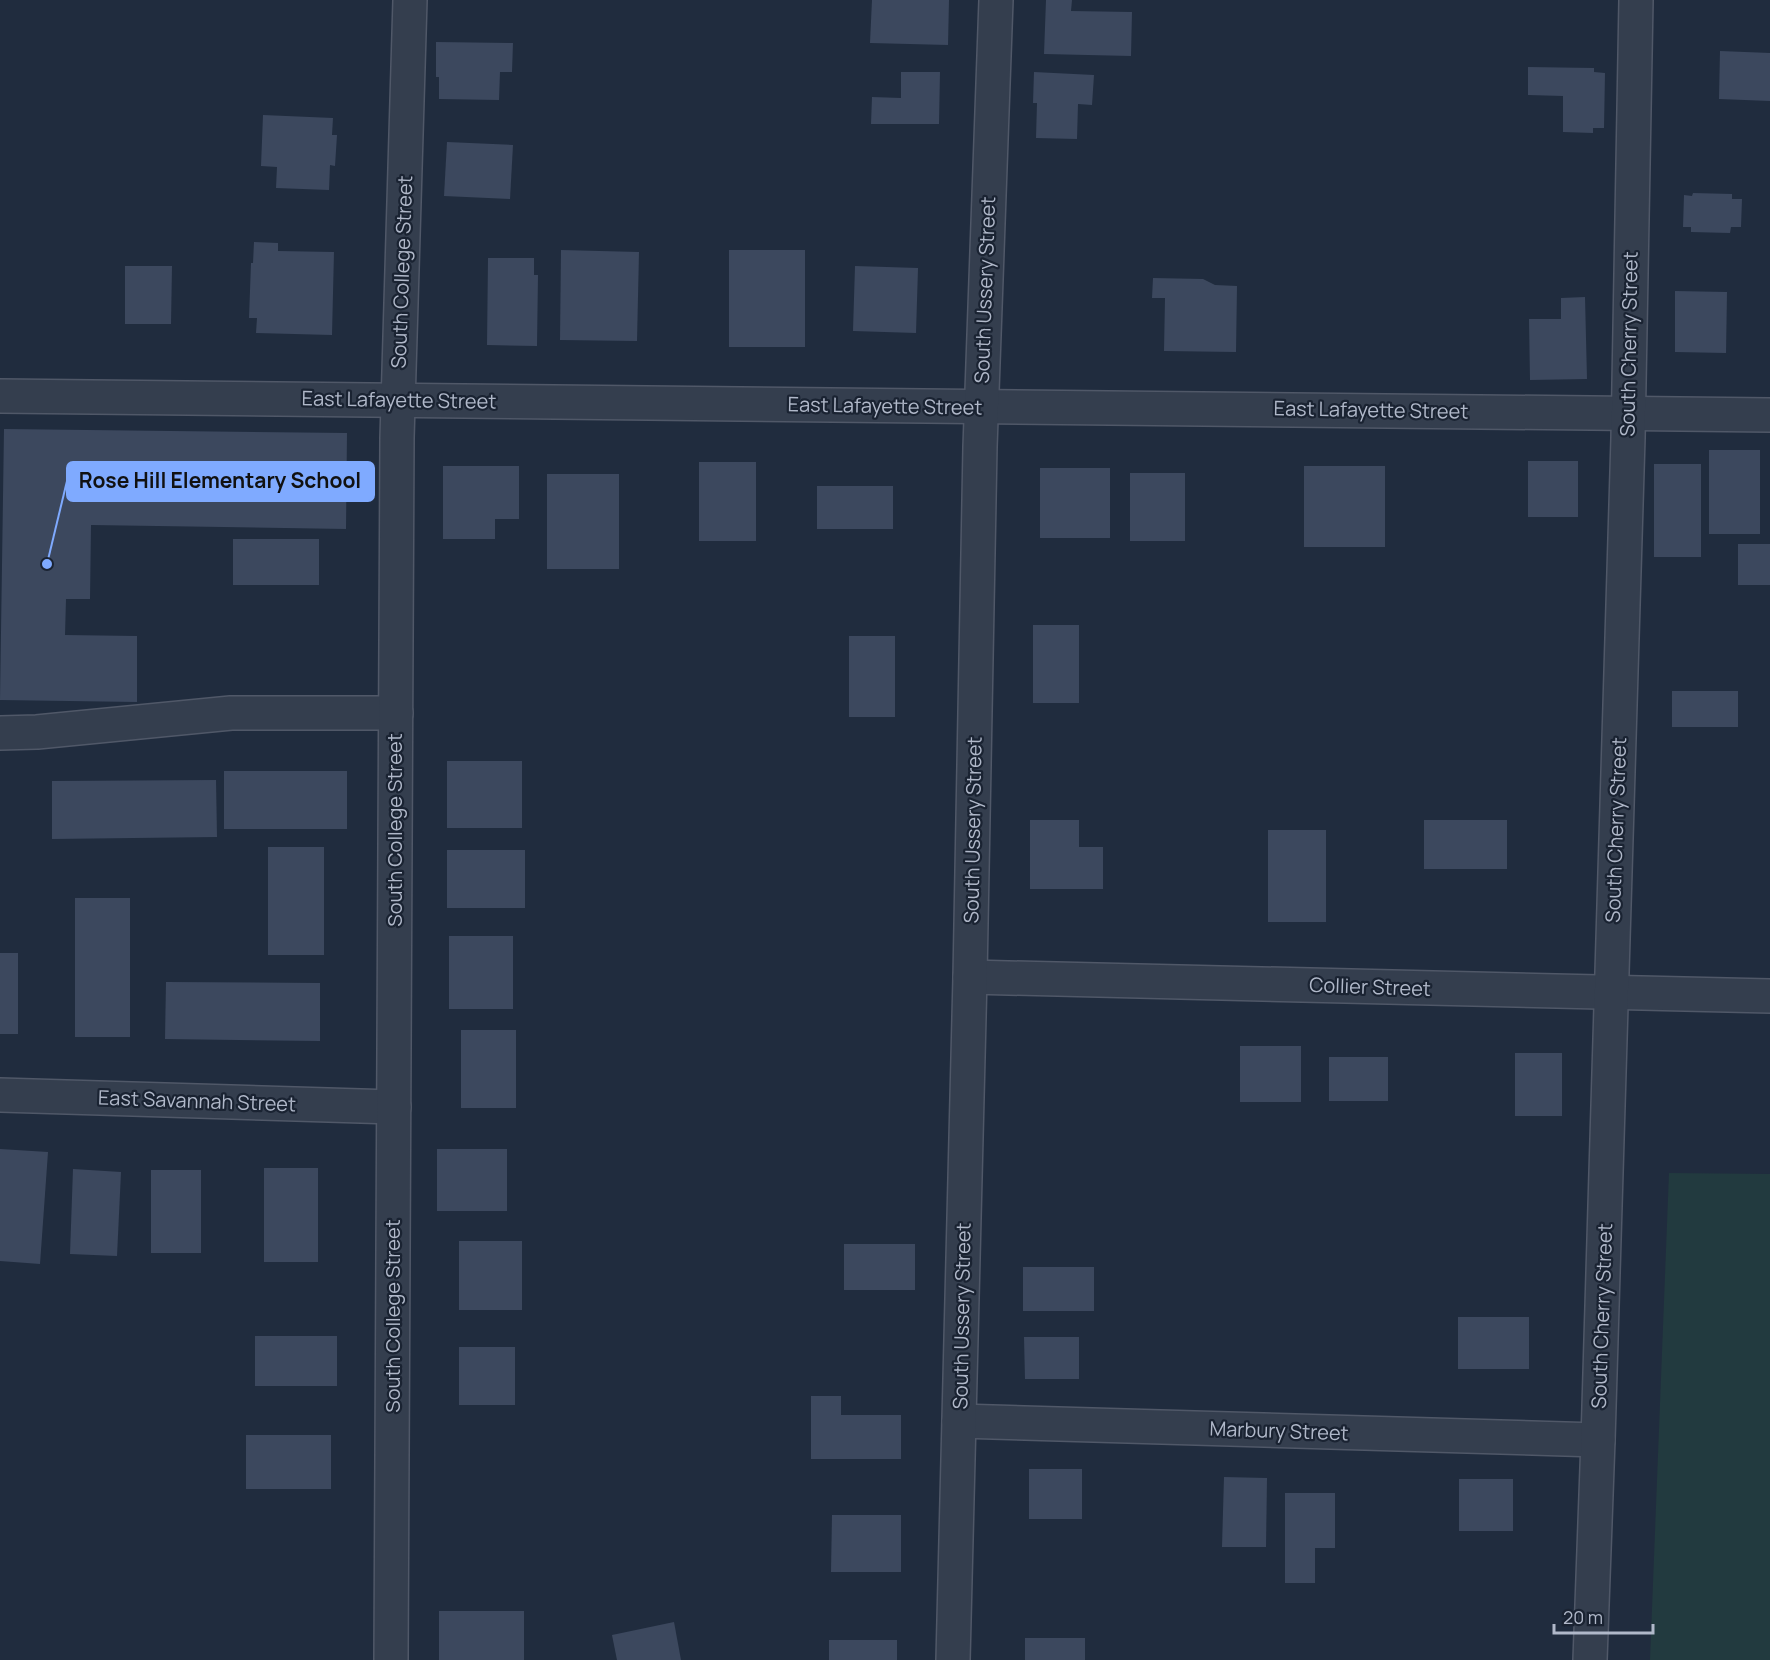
<svg xmlns="http://www.w3.org/2000/svg" width="1770" height="1660" viewBox="0 0 1770 1660" font-family="Manrope,sans-serif">
	<rect width="100%" height="100%" fill="#202c3e"/>
	<path fill="#223a3f" d="M 1669,1173 L 1770,1174 L 1770,1660 L 1650,1660 Z"/>
	<g fill="#3c485e">
		<path d="M 872,0 L 949,0 L 948,45 L 870,43 Z"/>
		<path d="M 1046,0 L 1072,0 L 1071,11 L 1132,12 L 1131,56 L 1044,54 Z"/>
		<path d="M 436,42 L 513,43 L 512,72 L 500,72 L 499,100 L 439,99 L 439,77 L 436,77 Z"/>
		<path d="M 1720,51 L 1770,53 L 1770,101 L 1719,99 Z"/>
		<path d="M 1528,67 L 1594,68 L 1594,72 L 1605,73 L 1604,128 L 1593,128 L 1593,133 L 1563,132 L 1563,96 L 1528,95 Z"/>
		<path d="M 901,72 L 940,72 L 939,124 L 871,124 L 872,97 L 901,98 Z"/>
		<path d="M 1034,72 L 1094,75 L 1092,105 L 1078,104 L 1077,139 L 1036,138 L 1037,103 L 1033,103 Z"/>
		<path d="M 263,115 L 333,118 L 332,135 L 337,135 L 335,166 L 330,165 L 329,190 L 276,188 L 277,167 L 261,166 Z"/>
		<path d="M 447,142 L 513,145 L 510,199 L 444,196 Z"/>
		<path d="M 1693,193 L 1732,194 L 1732,199 L 1742,199 L 1741,227 L 1731,227 L 1730,233 L 1691,232 L 1691,227 L 1683,227 L 1684,195 L 1692,196 Z"/>
		<path d="M 254,242 L 278,243 L 278,251 L 334,252 L 332,335 L 256,333 L 257,318 L 249,318 L 251,263 L 253,263 Z"/>
		<path d="M 561,250 L 639,252 L 637,341 L 560,340 Z"/>
		<rect x="729" y="250" width="76" height="97"/>
		<path d="M 488,258 L 534,258 L 534,275 L 538,275 L 537,346 L 487,345 Z"/>
		<path d="M 125,266 L 172,266 L 171,324 L 125,324 Z"/>
		<path d="M 855,266 L 918,268 L 916,333 L 853,331 Z"/>
		<path d="M 1153,278 L 1203,279 L 1215,285 L 1237,286 L 1236,352 L 1164,351 L 1165,298 L 1152,298 Z"/>
		<path d="M 1675,291 L 1727,292 L 1726,353 L 1675,352 Z"/>
		<path d="M 1585,297 L 1587,379 L 1530,380 L 1529,319 L 1561,319 L 1561,298 Z"/>
		<path d="M 4,429 L 347,433 L 346,529 L 91,525 L 90,599 L 66,599 L 65,635 L 137,636 L 137,702 L 0,700 Z"/>
		<rect x="1709" y="450" width="51" height="84"/>
		<rect x="1528" y="461" width="50" height="56"/>
		<rect x="699" y="462" width="57" height="79"/>
		<rect x="1654" y="464" width="47" height="93"/>
		<path d="M 443,466 L 519,466 L 519,519 L 495,519 L 495,539 L 443,539 Z"/>
		<rect x="1304" y="466" width="81" height="81"/>
		<rect x="1040" y="468" width="70" height="70"/>
		<rect x="1130" y="473" width="55" height="68"/>
		<rect x="547" y="474" width="72" height="95"/>
		<rect x="817" y="486" width="76" height="43"/>
		<rect x="233" y="539" width="86" height="46"/>
		<rect x="1738" y="544" width="32" height="41"/>
		<rect x="1033" y="625" width="46" height="78"/>
		<rect x="849" y="636" width="46" height="81"/>
		<rect x="1672" y="691" width="66" height="36"/>
		<rect x="447" y="761" width="75" height="67"/>
		<rect x="224" y="771" width="123" height="58"/>
		<path d="M 216,780 L 217,837 L 52,839 L 52,781 Z"/>
		<path d="M 1030,820 L 1079,820 L 1079,847 L 1103,847 L 1103,889 L 1030,889 Z"/>
		<rect x="1424" y="820" width="83" height="49"/>
		<rect x="1268" y="830" width="58" height="92"/>
		<rect x="268" y="847" width="56" height="108"/>
		<rect x="447" y="850" width="78" height="58"/>
		<rect x="75" y="898" width="55" height="139"/>
		<rect x="449" y="936" width="64" height="73"/>
		<rect x="0" y="953" width="18" height="81"/>
		<path d="M 166,982 L 320,983 L 320,1041 L 165,1039 Z"/>
		<rect x="461" y="1030" width="55" height="78"/>
		<rect x="1240" y="1046" width="61" height="56"/>
		<rect x="1515" y="1053" width="47" height="63"/>
		<rect x="1329" y="1057" width="59" height="44"/>
		<path d="M 0,1149 L 48,1152 L 40,1264 L 0,1261 Z"/>
		<rect x="437" y="1149" width="70" height="62"/>
		<rect x="264" y="1168" width="54" height="94"/>
		<path d="M 73,1169 L 121,1172 L 117,1256 L 70,1254 Z"/>
		<rect x="151" y="1170" width="50" height="83"/>
		<rect x="459" y="1241" width="63" height="69"/>
		<rect x="844" y="1244" width="71" height="46"/>
		<rect x="1023" y="1267" width="71" height="44"/>
		<rect x="1458" y="1317" width="71" height="52"/>
		<rect x="255" y="1336" width="82" height="50"/>
		<path d="M 1024,1337 L 1079,1337 L 1079,1379 L 1025,1379 Z"/>
		<rect x="459" y="1347" width="56" height="58"/>
		<path d="M 811,1396 L 841,1396 L 841,1415 L 901,1415 L 901,1459 L 811,1459 Z"/>
		<rect x="246" y="1435" width="85" height="54"/>
		<rect x="1029" y="1469" width="53" height="50"/>
		<path d="M 1224,1477 L 1267,1478 L 1266,1547 L 1222,1547 Z"/>
		<rect x="1459" y="1479" width="54" height="52"/>
		<path d="M 1285,1493 L 1335,1493 L 1335,1548 L 1315,1548 L 1315,1583 L 1285,1583 Z"/>
		<path d="M 832,1515 L 901,1515 L 901,1572 L 831,1572 Z"/>
		<rect x="439" y="1611" width="85" height="49"/>
		<path d="M 674,1622 L 681,1660 L 617,1660 L 612,1635 Z"/>
		<rect x="1025" y="1638" width="60" height="22"/>
		<rect x="829" y="1640" width="68" height="20"/>
	</g>
	<g fill="none" stroke-linecap="round" stroke-linejoin="round">
		<g stroke="#505868" stroke-width="36">
			<g id="minor">
				<path d="M 0,396 L 1770,415"/>
				<path d="M 0,733 L 37,732 L 231,713 L 396,713"/>
				<path d="M 970,977 L 1770,996"/>
				<path d="M 0,1095 L 394,1107"/>
				<path d="M 959,1421 L 1598,1440"/>
				<path d="M 391,1660 L 397,438 L 410,0"/>
				<path d="M 953,1660 L 970,977 L 980,447 L 996,0"/>
				<path d="M 1590,1660 L 1598,1440 L 1628,438 L 1636,0"/>
			</g>
		</g>
		<use href="#minor" stroke="#343e4e" stroke-width="33"/>
	</g>
	<g text-anchor="middle" stroke-width="4.5" stroke-linejoin="round" paint-order="stroke">
		<g font-size="20" fill="#b0b8c9" stroke="#1a2332">
			<text transform="translate(402 272) rotate(-88)" y="7">South College Street</text>
			<text transform="translate(985 290) rotate(-88)" y="7">South Ussery Street</text>
			<text transform="translate(1629 344) rotate(-89)" y="7">South Cherry Street</text>
			<text transform="translate(399 400) rotate(1)" y="7">East Lafayette Street</text>
			<text transform="translate(885 406) rotate(1)" y="7">East Lafayette Street</text>
			<text transform="translate(1371 410) rotate(1)" y="7">East Lafayette Street</text>
			<text transform="translate(395 830) rotate(-90)" y="7">South College Street</text>
			<text transform="translate(973 830) rotate(-89)" y="7">South Ussery Street</text>
			<text transform="translate(1616 830) rotate(-88)" y="7">South Cherry Street</text>
			<text transform="translate(1370 987) rotate(2)" y="7">Collier Street</text>
			<text transform="translate(197 1101) rotate(2)" y="7">East Savannah Street</text>
			<text transform="translate(393 1316) rotate(-90)" y="7">South College Street</text>
			<text transform="translate(962 1316) rotate(-89)" y="7">South Ussery Street</text>
			<text transform="translate(1602 1316) rotate(-88)" y="7">South Cherry Street</text>
			<text transform="translate(1279 1431) rotate(2)" y="7">Marbury Street</text>
		</g>
	</g>
	<path fill="none" stroke="#7faaff" stroke-width="2" d="M47 564L67 481"/>
	<circle fill="#7faaff" stroke="#1a2332" stroke-width="2" cx="47" cy="564" r="6"/>
	<rect fill="#7faaff" stroke="#7faaff" stroke-width="2" x="67" y="462" width="307" height="39" rx="6"/>
	<g font-size="21" text-anchor="middle" font-weight="bold" fill="#111">
		<text x="220" y="488">Rose Hill Elementary School</text>
	</g>
	<path d="M1554 1624v9h99v-9" fill="none" stroke="#b0b8c9" stroke-width="3"/>
	<text x="1563" y="1624" font-size="18" fill="#b0b8c9" stroke="#1a2332" stroke-width="4.5" paint-order="stroke">20 m</text>
</svg>
